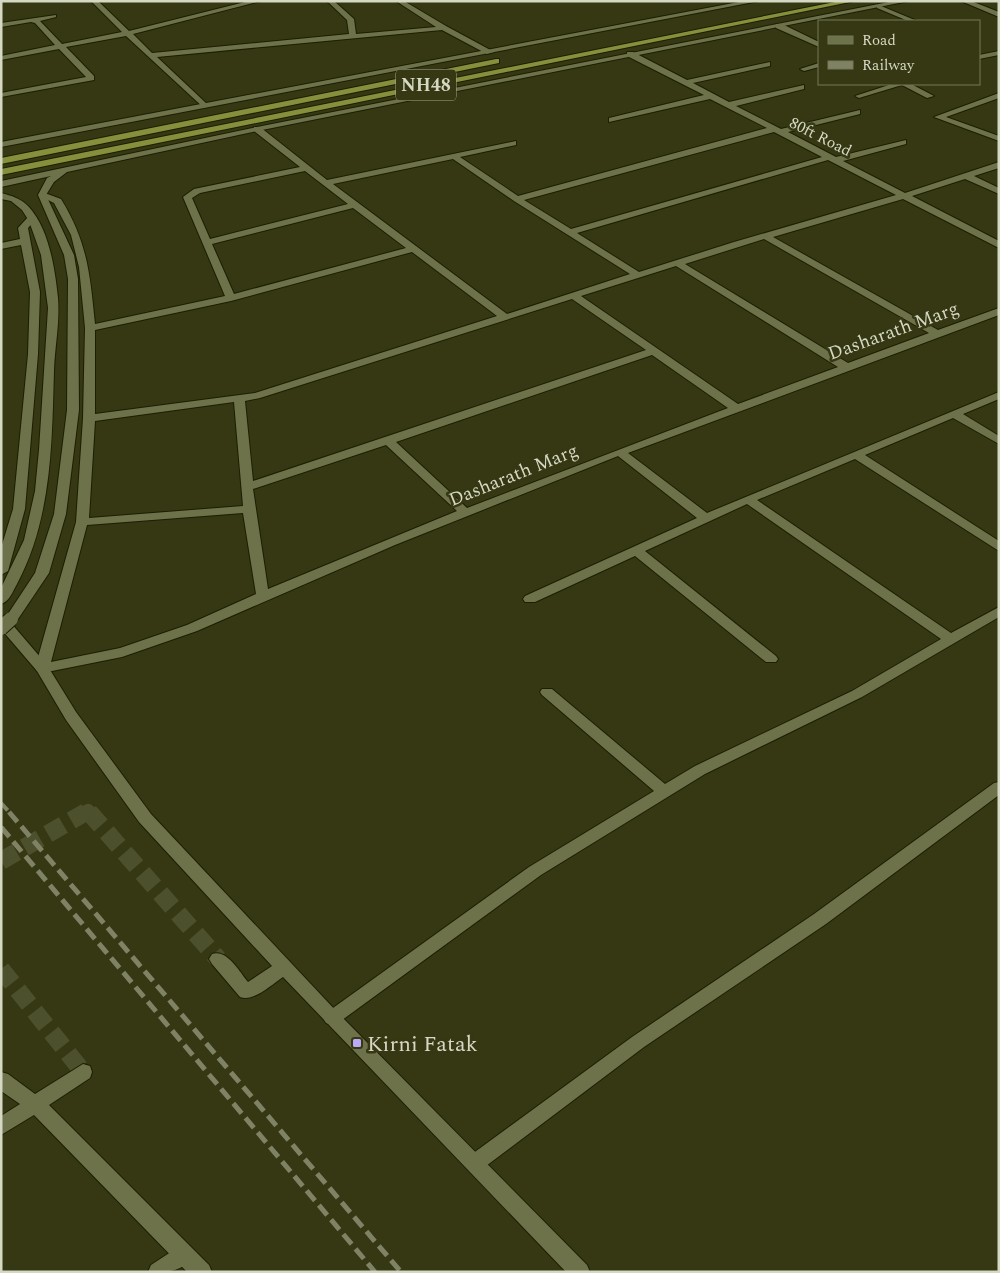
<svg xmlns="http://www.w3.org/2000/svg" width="1000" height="1273" viewBox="0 0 1000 1273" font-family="Spectral,serif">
	<rect width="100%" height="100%" fill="#353813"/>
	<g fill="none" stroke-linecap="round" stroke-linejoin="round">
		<path stroke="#4d502d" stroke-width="14" stroke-dasharray="14 7" stroke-linecap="butt" d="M 84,813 L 88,811 L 90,813"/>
		<g stroke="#4d502d" stroke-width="18" stroke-dasharray="18 9" stroke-linecap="butt">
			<path d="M 89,812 L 218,959"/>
			<path d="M 1,861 L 86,812"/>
			<path d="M 1,969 L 83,1072"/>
		</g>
		<g stroke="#1c1f00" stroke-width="2">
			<g id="minor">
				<path d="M 91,1 L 98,1 L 129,31 L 249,1 L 261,1 L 133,34 L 152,53 L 349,34 L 347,20 L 327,1 L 334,1 L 354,19 L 356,34 L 436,27 L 396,1 L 404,1 L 446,26 L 494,52 L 487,54 L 442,30 L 157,57 L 207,104 L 208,106 L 204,108 L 126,36 L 66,47 L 94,76 L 94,80 L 1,97 L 1,93 L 86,77 L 59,49 L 1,60 L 1,56 L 55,45 L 35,23 L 31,22 L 1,27 L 1,23 L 56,15 L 56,17 L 40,21 L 62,44 L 122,32 Z"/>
				<path d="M 961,1 L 971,1 L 999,12 L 999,17 Z"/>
				<path d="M 877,6 L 881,6 L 917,21 L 908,21 L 877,8 Z"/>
				<path d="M 776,24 L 782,24 L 819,42 L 819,47 L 776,28 Z"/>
				<path d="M 999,51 L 999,55 L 979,59 L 979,55 Z"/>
				<path d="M 627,52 L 633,52 L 687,80 L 770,62 L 770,66 L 693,83 L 729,102 L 804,85 L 804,89 L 736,106 L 781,129 L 860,110 L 860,114 L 788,132 L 836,157 L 906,140 L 906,144 L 843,161 L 905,193 L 999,162 L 999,168 L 974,176 L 999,188 L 999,194 L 965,179 L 912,196 L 999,241 L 999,248 L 903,199 L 773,237 L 938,330 L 999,308 L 999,315 L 628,453 L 707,513 L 999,392 L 999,399 L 963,414 L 999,436 L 999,444 L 953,418 L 865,455 L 999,541 L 999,551 L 855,459 L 757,500 L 951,633 L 999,607 L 999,617 L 862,697 L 705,774 L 541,875 L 338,1023 L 332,1025 L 326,1023 L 323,1018 L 326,1013 L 529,867 L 654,791 L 542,695 L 540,692 L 542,689 L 552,689 L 665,784 L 695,766 L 852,691 L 941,639 L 747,504 L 645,551 L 776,656 L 778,659 L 776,662 L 766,662 L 635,556 L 535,602 L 525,602 L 523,599 L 525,596 L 697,518 L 618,456 L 395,545 L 197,631 L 122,657 L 42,673 L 37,671 L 35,668 L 76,522 L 83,418 L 85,328 L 79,267 L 71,235 L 54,203 L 38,195 L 42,192 L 61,199 C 88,243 90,275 95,324 L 225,296 L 183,197 L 194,189 L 300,167 L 254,131 L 254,127 L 260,127 L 327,180 L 516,141 L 516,145 L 460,157 L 518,196 L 767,128 L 710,99 L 609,122 L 609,118 L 704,95 L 627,56 ZM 774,132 L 822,157 L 571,229 L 524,200 ZM 453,159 L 514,201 L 630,274 L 507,314 L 333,184 ZM 828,160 L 896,195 L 734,242 L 639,272 L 577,233 ZM 305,171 L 348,204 L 210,239 L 192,198 L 200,193 ZM 353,208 L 406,248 L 234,294 L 212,244 ZM 764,239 L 929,333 L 848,363 L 685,264 ZM 412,252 L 497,316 L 255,393 L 95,414 L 95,330 L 231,301 ZM 676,266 L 838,367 L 738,404 L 581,296 ZM 572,299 L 646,350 L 253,481 L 245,401 L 260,398 ZM 652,355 L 728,408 L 467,508 L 396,442 ZM 234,402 L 243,506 L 89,518 L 95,421 ZM 386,445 L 457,511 L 268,589 L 253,489 ZM 243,513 L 256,594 L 187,625 L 120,648 L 51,662 L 87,525 Z"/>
				<path d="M 819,63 L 819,67 L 804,71 L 800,69 Z"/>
				<path d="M 892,84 L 911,84 L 934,96 L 927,98 L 902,85 L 859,98 L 855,96 Z"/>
				<path d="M 999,93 L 999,98 L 946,117 L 999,136 L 999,141 L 934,117 Z"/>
				<path d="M 32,215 L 37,218 L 28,228 L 40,292 L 38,354 L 25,509 L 8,571 L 1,575 L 1,548 L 13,509 L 28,354 L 30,292 L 21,245 L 1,249 L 1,243 L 20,239 L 18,228 L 29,216 Z"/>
				<path d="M 999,782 L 999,795 L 826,924 L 644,1047 L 482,1169 L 475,1172 L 468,1169 L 465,1163 L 468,1157 L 632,1037 L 814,914 L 994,783 Z"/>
				<path d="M 183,1244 L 190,1247 L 193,1254 C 185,1273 166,1272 148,1272 L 151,1265 Z"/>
			</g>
		</g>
		<g stroke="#1c1f00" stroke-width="2">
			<g id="tertiary">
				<path d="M 744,1 L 759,1 L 1,147 L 1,142 Z"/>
				<path d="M 894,1 L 909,1 L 257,131 L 67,172 L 54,182 L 46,195 L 74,255 L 78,279 L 79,410 L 66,514 L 49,573 L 16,622 L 11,623 L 47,665 L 76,712 L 151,814 L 338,1013 L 587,1265 L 590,1272 L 566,1272 L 283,977 C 271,985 254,1002 240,997 L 212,964 L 209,959 L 212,954 C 227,949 239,971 248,982 L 272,966 L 139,822 L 66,720 L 37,671 L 1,629 L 1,616 L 6,617 L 35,573 L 54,514 L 67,410 L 68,279 L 64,255 L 38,195 L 47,178 L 51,176 L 1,187 L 1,181 L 257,127 Z"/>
				<path d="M 1,193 C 12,196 20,198 28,206 C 49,228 55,269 58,298 C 60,322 55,346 54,370 C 52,443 52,518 17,584 C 13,591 9,602 1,604 L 1,588 L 24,540 L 35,491 L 39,450 L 48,308 L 41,255 L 29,221 L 22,210 L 11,201 L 1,199 Z"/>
				<path d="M 83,1064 L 90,1066 L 92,1072 L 90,1078 L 49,1105 L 209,1265 L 212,1272 L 187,1272 L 34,1115 L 1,1135 L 1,1116 L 20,1104 L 1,1091 L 1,1072 L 8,1074 L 35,1094 Z"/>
			</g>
		</g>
		<g stroke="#1c1f00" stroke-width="2">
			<g id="trunk">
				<path d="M 840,1 L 855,1 L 1,175 L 1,169 Z"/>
				<path d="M 496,59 L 499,59 L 499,63 L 1,164 L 1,158 Z"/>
			</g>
		</g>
		<use href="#minor" fill="#6d724b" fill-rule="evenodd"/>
		<use href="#tertiary" fill="#6d724b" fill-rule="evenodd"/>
		<use href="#trunk" fill="#868f3c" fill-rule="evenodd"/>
		<path stroke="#7f8264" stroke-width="4" stroke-dasharray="10 5" stroke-linecap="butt" d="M 1,803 L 10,813"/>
		<g stroke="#7f8264" stroke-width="5" stroke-dasharray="13 6" stroke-linecap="butt">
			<path d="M 9,812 L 401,1272"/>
			<path d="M 1,827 L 375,1272"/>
		</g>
		<g stroke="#1c1f00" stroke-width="16" stroke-linecap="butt">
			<path id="tertiary-bridge" d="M 1,628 L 11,619"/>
		</g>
		<use href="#tertiary-bridge" stroke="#6d724b" stroke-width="14"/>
	</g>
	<rect fill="#bbaaf6" stroke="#353813" stroke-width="2" x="352" y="1038" width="10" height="10" rx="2.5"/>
	<g text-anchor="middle" stroke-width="5" stroke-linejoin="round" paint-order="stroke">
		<g font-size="16" fill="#d5d8c3" stroke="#353813">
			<text transform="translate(821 136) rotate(27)" y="6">80ft Road</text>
		</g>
		<rect fill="#353813" stroke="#a5a88e" stroke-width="1" x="396" y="69.5" width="60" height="31" rx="4"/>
		<g font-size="18" font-weight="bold" fill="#d5d8c3">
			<text x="426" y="91">NH48</text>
		</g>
		<g font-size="19" fill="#d5d8c3" stroke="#353813">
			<text transform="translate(893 330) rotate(-20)" y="7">Dasharath Marg</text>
			<text transform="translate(513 474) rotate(-22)" y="7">Dasharath Marg</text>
		</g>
		<g font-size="22" fill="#d5d8c3" stroke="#353813" text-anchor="start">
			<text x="367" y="1051">Kirni Fatak</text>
		</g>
	</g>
	<rect width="1000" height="1273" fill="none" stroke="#d5d8c3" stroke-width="5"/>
	<rect x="818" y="20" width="162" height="65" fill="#353813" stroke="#757859"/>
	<rect x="828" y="36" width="25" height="8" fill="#6d724b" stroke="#757859"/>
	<text x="862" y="45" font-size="15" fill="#d5d8c3">Road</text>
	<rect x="828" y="61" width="25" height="8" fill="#7f8264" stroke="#757859"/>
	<text x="862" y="70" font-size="15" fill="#d5d8c3">Railway</text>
</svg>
